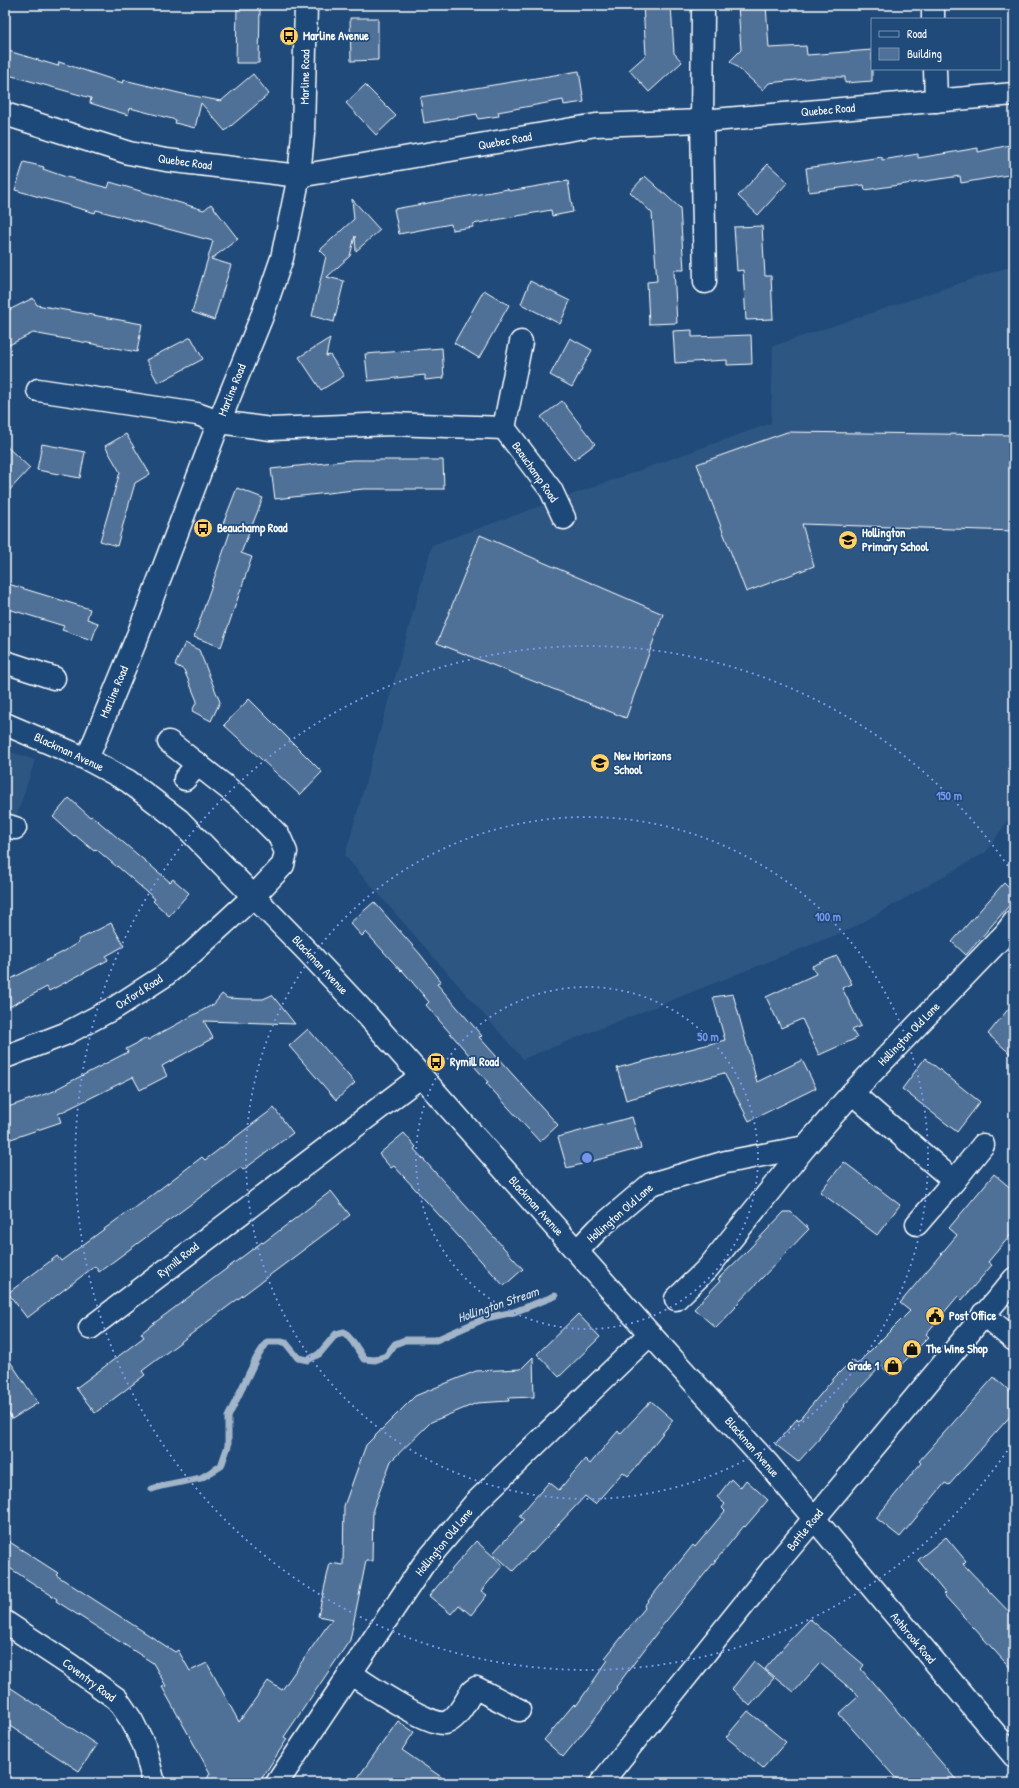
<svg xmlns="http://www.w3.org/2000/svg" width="1019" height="1788" viewBox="0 0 1019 1788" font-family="'Patrick Hand',sans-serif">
	<rect width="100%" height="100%" fill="#1f4a7a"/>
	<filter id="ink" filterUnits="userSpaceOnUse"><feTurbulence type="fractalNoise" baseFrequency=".025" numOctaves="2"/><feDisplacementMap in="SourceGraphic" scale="8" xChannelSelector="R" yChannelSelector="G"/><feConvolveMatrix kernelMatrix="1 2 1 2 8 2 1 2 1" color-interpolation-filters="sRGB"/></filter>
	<g filter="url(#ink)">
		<g fill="#2e5683">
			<path d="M 1014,265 L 1014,811 L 986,852 L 851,929 L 523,1059 L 345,856 L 432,545 L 771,423 L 773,346 Z"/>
			<path d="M 5,750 L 35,760 L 15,821 L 5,817 Z"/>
		</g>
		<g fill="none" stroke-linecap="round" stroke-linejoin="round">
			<path stroke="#a3b5c8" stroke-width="7" d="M 152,1489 L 161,1486 L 201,1478 L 221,1466 L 228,1446 L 228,1417 L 256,1359 L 267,1342 L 285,1342 L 298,1358 L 308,1360 L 319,1354 L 336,1334 L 344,1332 L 353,1342 L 364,1359 L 375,1360 L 386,1356 L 395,1344 L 405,1340 L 436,1340 L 486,1318 L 514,1312 L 555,1296"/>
		</g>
		<g fill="#507197" stroke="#fff">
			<path d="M 643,5 L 671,5 L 674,53 L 682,62 L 649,92 L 629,70 L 646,55 Z"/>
			<path d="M 738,5 L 766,5 L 769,48 L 806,46 L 807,55 L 872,50 L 872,81 L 845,83 L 845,77 L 823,77 L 769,83 L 763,90 L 730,61 L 741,50 Z"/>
			<path d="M 237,8 L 260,8 L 259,63 L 236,63 Z"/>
			<path d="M 350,18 L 378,18 L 378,60 L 351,61 Z"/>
			<path d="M 5,50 L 58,66 L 59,62 L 123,83 L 124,80 L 183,94 L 221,101 L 253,74 L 269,94 L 225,131 L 201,103 L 195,128 L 175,123 L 176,120 L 130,108 L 128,115 L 90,103 L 91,98 L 5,74 Z"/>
			<path d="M 579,71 L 584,102 L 564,105 L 563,100 L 498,112 L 499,116 L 478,119 L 477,114 L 424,123 L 420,97 Z"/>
			<path d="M 365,85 L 396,116 L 376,135 L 346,103 Z"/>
			<path d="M 1014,144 L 1014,174 L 961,183 L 960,176 L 865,190 L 864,185 L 809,192 L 806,168 L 882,157 L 882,160 L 918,154 L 918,158 L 978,148 L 978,152 Z"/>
			<path d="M 24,162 L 44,167 L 43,169 L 63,176 L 108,188 L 110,182 L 204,210 L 211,204 L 238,239 L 211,259 L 231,265 L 214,320 L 192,312 L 213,241 L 96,210 L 95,213 L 15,190 Z"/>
			<path d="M 768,164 L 788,182 L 758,215 L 738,196 Z"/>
			<path d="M 645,176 L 680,208 L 684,270 L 674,270 L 677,323 L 649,324 L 647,282 L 657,281 L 652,213 L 630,192 Z"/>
			<path d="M 568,181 L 573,212 L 552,216 L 551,210 L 473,224 L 473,227 L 452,230 L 451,224 L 399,234 L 394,209 L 508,189 L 509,191 Z"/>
			<path d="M 352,199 L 380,230 L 356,251 L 355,236 L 350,256 L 327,277 L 344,281 L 334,322 L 312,316 L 326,256 L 320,250 L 354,219 Z"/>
			<path d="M 762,226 L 765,276 L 771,276 L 773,319 L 746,320 L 743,270 L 737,271 L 734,227 Z"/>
			<path d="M 530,281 L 570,301 L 560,324 L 521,304 Z"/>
			<path d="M 484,290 L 509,305 L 479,358 L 454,343 Z"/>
			<path d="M 33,298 L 37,305 L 142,324 L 137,352 L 33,333 L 5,347 L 5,312 Z"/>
			<path d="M 692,330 L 692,337 L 751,335 L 752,364 L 727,365 L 727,360 L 675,363 L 673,331 Z"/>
			<path d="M 191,337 L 203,359 L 158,383 L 146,360 Z"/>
			<path d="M 330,338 L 326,356 L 330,355 L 344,376 L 321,390 L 299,357 Z"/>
			<path d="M 570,338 L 592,350 L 572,387 L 550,375 Z"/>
			<path d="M 442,348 L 444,378 L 425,380 L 425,375 L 368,381 L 365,354 Z"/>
			<path d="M 562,401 L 595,444 L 574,460 L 541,417 Z"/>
			<path d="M 787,432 L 1014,435 L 1014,531 L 802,524 L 814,566 L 746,592 L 697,464 Z"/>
			<path d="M 126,434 L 150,474 L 135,483 L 117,546 L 100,541 L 120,472 L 105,446 Z"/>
			<path d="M 42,444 L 85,452 L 80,478 L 37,470 Z"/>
			<path d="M 5,445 L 30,468 L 5,495 Z"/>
			<path d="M 352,460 L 443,460 L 444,489 L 363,489 L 275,499 L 271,469 Z"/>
			<path d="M 237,488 L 263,498 L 241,553 L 252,557 L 221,647 L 194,637 L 230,532 L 221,529 Z"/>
			<path d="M 480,535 L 663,614 L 626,718 L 437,643 Z"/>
			<path d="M 5,583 L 90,609 L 87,619 L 98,623 L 92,640 L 62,630 L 64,626 L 5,608 Z"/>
			<path d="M 185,643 L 199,650 L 220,702 L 211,721 L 192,711 L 197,701 L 184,670 L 175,665 Z"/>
			<path d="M 249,699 L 322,772 L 300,795 L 224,725 Z"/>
			<path d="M 69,798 L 90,817 L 92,816 L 170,882 L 173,879 L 189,893 L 169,916 L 153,901 L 155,899 L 117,866 L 117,867 L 96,849 L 94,851 L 75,835 L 74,836 L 53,817 Z"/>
			<path d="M 1004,883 L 1014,893 L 1014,900 L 966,955 L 952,942 Z"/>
			<path d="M 374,902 L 420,954 L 441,981 L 437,984 L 482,1036 L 479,1037 L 558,1125 L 540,1142 L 486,1083 L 488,1082 L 467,1058 L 469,1055 L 426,1005 L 429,1002 L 402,970 L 401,971 L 366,932 L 362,936 L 350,923 Z"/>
			<path d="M 111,923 L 124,946 L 106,956 L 108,960 L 49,991 L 47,987 L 5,1009 L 5,982 L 63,952 L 79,942 L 78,940 Z"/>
			<path d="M 837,956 L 852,984 L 842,988 L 861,1026 L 852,1030 L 857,1038 L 819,1055 L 802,1019 L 781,1028 L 766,997 L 816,974 L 812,966 Z"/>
			<path d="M 222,994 L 227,998 L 245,999 L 263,999 L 272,995 L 295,1024 L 204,1021 L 213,1038 L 162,1066 L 167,1076 L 140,1090 L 133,1077 L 58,1114 L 61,1122 L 5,1141 L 5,1108 L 57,1090 L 56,1089 L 128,1052 L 126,1049 L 147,1038 L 148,1040 L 214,1004 Z"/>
			<path d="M 733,994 L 757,1082 L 802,1060 L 816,1088 L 749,1121 L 724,1073 L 626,1100 L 617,1068 L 725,1040 L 713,997 Z"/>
			<path d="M 1014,1002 L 1014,1057 L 988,1034 Z"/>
			<path d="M 308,1029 L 355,1083 L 336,1100 L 289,1046 Z"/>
			<path d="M 925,1058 L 980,1102 L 957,1132 L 902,1089 Z"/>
			<path d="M 274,1108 L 293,1133 L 243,1170 L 241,1167 L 99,1272 L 95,1266 L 27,1318 L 8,1293 L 57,1256 L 61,1261 L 130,1210 L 131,1211 L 202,1157 L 205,1160 Z"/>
			<path d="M 632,1117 L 641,1148 L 567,1168 L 558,1137 Z"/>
			<path d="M 404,1133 L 416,1147 L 414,1149 L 523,1269 L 504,1286 L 394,1166 L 391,1168 L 379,1154 Z"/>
			<path d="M 844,1162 L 900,1205 L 877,1235 L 820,1192 Z"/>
			<path d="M 994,1174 L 1014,1191 L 1014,1231 L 988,1262 L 992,1265 L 962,1300 L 958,1296 L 926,1334 L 929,1337 L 891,1375 L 881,1366 L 844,1405 L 845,1406 L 819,1437 L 820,1438 L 798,1462 L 775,1444 L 797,1419 L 799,1420 L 835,1377 L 852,1360 L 857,1364 L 910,1311 L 900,1303 L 957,1235 L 949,1228 Z"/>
			<path d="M 331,1191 L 350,1215 L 142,1371 L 145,1375 L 95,1413 L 76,1388 L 144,1337 L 141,1333 L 262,1242 L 263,1243 Z"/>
			<path d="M 784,1212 L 791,1212 L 809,1229 L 735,1306 L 736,1307 L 716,1328 L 694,1309 L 720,1281 L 718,1279 L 749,1249 Z"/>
			<path d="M 578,1314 L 600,1337 L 559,1377 L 537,1354 Z"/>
			<path d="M 5,1354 L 38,1403 L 12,1419 L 5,1408 Z"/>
			<path d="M 533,1357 L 534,1397 L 508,1398 L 509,1401 L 477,1403 L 431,1422 L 391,1461 L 373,1509 L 372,1561 L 366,1561 L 350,1640 L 284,1737 L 287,1739 L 259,1783 L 205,1783 L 210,1773 L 162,1687 L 166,1686 L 153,1663 L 56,1601 L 57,1599 L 5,1565 L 5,1539 L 58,1573 L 56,1575 L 175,1652 L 178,1650 L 190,1671 L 207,1663 L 239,1722 L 268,1681 L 282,1690 L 332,1619 L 318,1616 L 330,1563 L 343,1565 L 344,1506 L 366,1445 L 415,1396 L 476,1371 L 521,1369 Z"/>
			<path d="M 994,1377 L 1014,1395 L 1014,1412 L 949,1485 L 945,1483 L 900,1537 L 876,1518 L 921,1463 L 919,1461 Z"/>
			<path d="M 651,1401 L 673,1420 L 637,1466 L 628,1476 L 623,1472 L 595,1504 L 585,1496 L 532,1553 L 531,1552 L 513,1571 L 493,1553 L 524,1520 L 519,1516 L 549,1482 L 559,1490 L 585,1459 L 590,1464 L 618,1431 L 620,1434 Z"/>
			<path d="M 731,1479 L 740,1488 L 746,1480 L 768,1500 L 745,1527 L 744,1526 L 662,1626 L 616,1687 L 617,1688 L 600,1712 L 563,1757 L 544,1740 L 574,1704 L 576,1706 L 608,1660 L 605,1658 L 645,1608 L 644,1606 L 693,1545 L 695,1547 L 725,1511 L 722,1508 L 725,1504 L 717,1497 Z"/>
			<path d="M 946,1537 L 966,1561 L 963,1564 L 1014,1617 L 1014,1672 L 943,1594 L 945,1593 L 918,1560 Z"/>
			<path d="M 476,1541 L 503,1565 L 481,1591 L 487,1595 L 471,1615 L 459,1605 L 451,1614 L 429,1596 Z"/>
			<path d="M 810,1619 L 864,1665 L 861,1669 L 959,1783 L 900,1783 L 839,1714 L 859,1696 L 820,1663 L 794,1692 L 765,1669 L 788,1642 Z"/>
			<path d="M 754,1661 L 774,1678 L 750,1706 L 732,1689 Z"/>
			<path d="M 5,1684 L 97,1745 L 79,1771 L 5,1723 Z"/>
			<path d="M 748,1711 L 786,1742 L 763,1768 L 726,1737 Z"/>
			<path d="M 398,1721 L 414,1732 L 402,1750 L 450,1783 L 354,1783 Z"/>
		</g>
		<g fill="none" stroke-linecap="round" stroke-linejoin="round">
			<g stroke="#fff" stroke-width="25">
				<g id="minor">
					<path d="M 933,5 L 933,19"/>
					<path d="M 703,12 L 702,121 L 705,282"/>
					<path d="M 935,69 L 936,101"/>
					<path d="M 5,114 L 129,153 L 166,160 L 299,176 L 596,125 L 702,121 L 1014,94"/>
					<path d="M 38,390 L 197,414 L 219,422 L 271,429 L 391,424 L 504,428 L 521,342"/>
					<path d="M 504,428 L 551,490 L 564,518"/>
					<path d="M 5,662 L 54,678"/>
					<path d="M 5,724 L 87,759 L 128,781 L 179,820 L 306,950 L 366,1014 L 650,1334 L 769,1465 L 1014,1756"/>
					<path d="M 87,759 L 138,635 L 219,422 L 262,316 L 282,258 L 299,176 L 303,134 L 306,5"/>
					<path d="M 185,779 L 198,764"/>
					<path d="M 5,825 L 15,828"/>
					<path d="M 5,1057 L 65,1034 L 116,1007 L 164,976 L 192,953 L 254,896 L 283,865 L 286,852 L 279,836 L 243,800 L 169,742"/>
					<path d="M 852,1093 L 954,1181 L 917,1224"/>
					<path d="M 954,1181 L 983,1145"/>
					<path d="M 577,1251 L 598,1229 L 651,1184 L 726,1162 L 805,1147"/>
					<path d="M 676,1299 L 708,1268 L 805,1147 L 852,1093 L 1005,934 L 1014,922"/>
					<path d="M 983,1314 L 1014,1340"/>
					<path d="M 90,1328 L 420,1077"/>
					<path d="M 5,1622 L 70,1665 L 117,1699 L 132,1721 L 144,1745 L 154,1783"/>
					<path d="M 350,1673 C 366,1684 429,1726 445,1723 C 457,1720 466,1701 472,1691 L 476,1688 L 519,1710"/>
					<path d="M 277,1783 L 423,1565 L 475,1503 L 650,1334"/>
				</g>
			</g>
			<g stroke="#fff" stroke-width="25">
				<path id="major" d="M 601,1783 L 778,1562 L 1014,1279"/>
			</g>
			<use href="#minor" stroke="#1f4a7a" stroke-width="22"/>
			<use href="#major" stroke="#1f4a7a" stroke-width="22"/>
		</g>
	</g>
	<g fill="none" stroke="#7795e8" stroke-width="2" stroke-dasharray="2 4">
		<circle cx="587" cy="1158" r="171"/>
		<circle cx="587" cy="1158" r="341"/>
		<path d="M1014 1441A512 512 0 1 1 1014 875"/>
	</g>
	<defs>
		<g id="bus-disc" transform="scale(1)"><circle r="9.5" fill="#ffd166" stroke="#1f4a7a"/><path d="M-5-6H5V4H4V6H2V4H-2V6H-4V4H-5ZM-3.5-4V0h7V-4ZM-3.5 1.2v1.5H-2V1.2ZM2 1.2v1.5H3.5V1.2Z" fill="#111"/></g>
		<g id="school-disc" transform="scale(1)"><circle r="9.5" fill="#ffd166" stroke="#1f4a7a"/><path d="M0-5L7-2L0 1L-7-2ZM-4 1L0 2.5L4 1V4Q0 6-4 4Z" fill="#111"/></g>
		<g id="civic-disc" transform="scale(1)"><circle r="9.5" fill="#ffd166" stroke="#1f4a7a"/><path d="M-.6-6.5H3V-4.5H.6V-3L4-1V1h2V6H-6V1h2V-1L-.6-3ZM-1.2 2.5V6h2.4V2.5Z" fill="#111"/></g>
		<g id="shop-disc" transform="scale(1)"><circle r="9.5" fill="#ffd166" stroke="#1f4a7a"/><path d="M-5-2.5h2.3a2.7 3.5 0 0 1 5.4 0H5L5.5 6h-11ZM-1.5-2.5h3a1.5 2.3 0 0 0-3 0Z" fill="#111"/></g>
	</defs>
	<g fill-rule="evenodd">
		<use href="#bus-disc" x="289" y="36"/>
		<use href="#bus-disc" x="203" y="528"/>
		<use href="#school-disc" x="848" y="540"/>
		<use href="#school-disc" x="600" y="763"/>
		<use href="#bus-disc" x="436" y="1062"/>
		<use href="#civic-disc" x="935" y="1316"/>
		<use href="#shop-disc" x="912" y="1349"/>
		<use href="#shop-disc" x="893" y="1366"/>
	</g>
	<g text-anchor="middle" stroke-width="3.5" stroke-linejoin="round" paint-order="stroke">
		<g font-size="12" font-weight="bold" fill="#fff" stroke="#1f4a7a" text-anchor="start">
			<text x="303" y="40">Marline Avenue</text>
			<text x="217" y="532">Beauchamp Road</text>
			<text x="862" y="537">Hollington<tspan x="862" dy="14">Primary School</tspan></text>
			<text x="614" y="760">New Horizons<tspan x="614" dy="14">School</tspan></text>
			<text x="450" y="1066">Rymill Road</text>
			<text x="949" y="1320">Post Office</text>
			<text x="926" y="1353">The Wine Shop</text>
			<text x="879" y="1370" text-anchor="end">Grade 1</text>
		</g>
		<g font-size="12" fill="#fff" stroke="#1f4a7a">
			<text transform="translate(305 77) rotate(-89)" y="4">Marline Road</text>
			<text transform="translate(828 110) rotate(-5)" y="4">Quebec Road</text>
			<text transform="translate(505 141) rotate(-10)" y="4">Quebec Road</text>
			<text transform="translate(185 162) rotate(8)" y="4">Quebec Road</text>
			<text transform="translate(232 390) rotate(-68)" y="4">Marline Road</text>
			<text transform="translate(535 472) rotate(55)" y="4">Beauchamp Road</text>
			<text transform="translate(114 692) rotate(-67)" y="4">Marline Road</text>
			<text transform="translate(69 752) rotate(25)" y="4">Blackman Avenue</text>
			<text transform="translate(320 965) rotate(47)" y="4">Blackman Avenue</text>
			<text transform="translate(139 992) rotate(-33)" y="4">Oxford Road</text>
			<text transform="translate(909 1034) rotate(-46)" y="4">Hollington Old Lane</text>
			<text transform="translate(536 1206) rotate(48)" y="4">Blackman Avenue</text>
			<text transform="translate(620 1213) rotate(-41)" y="4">Hollington Old Lane</text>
			<text transform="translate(178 1260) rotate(-38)" y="4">Rymill Road</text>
			<text transform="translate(752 1447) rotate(49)" y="4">Blackman Avenue</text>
			<text transform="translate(805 1530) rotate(-51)" y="4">Battle Road</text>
			<text transform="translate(444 1542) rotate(-51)" y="4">Hollington Old Lane</text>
			<text transform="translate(913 1638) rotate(50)" y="4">Ashbrook Road</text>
			<text transform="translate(89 1680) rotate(37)" y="4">Coventry Road</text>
		</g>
		<g font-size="13" font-style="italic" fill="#d8e0e8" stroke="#1f4a7a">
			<text transform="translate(498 1304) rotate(-19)" y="5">Hollington Stream</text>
		</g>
	</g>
	<circle cx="587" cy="1158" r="6" fill="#7795e8" stroke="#1f4a7a" stroke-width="2"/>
	<g font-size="12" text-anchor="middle" font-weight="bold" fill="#7795e8" stroke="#1f4a7a" stroke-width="3.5" stroke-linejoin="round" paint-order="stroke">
		<text x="949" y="800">150 m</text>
		<text x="828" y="921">100 m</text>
		<text x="708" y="1041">50 m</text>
	</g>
	<rect width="1019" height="1788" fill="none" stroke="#1f4a7a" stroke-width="20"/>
	<rect x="10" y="10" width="999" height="1768" fill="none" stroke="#fff" stroke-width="1.5" filter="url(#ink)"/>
	<rect x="871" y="18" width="130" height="52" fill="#1f4a7a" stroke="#7992af"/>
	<rect x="879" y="31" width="20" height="6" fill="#1f4a7a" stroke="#7992af"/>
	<text x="907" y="38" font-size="12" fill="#ffffff">Road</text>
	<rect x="879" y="48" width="20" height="12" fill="#507197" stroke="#7992af"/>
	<text x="907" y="58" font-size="12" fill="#ffffff">Building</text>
</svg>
